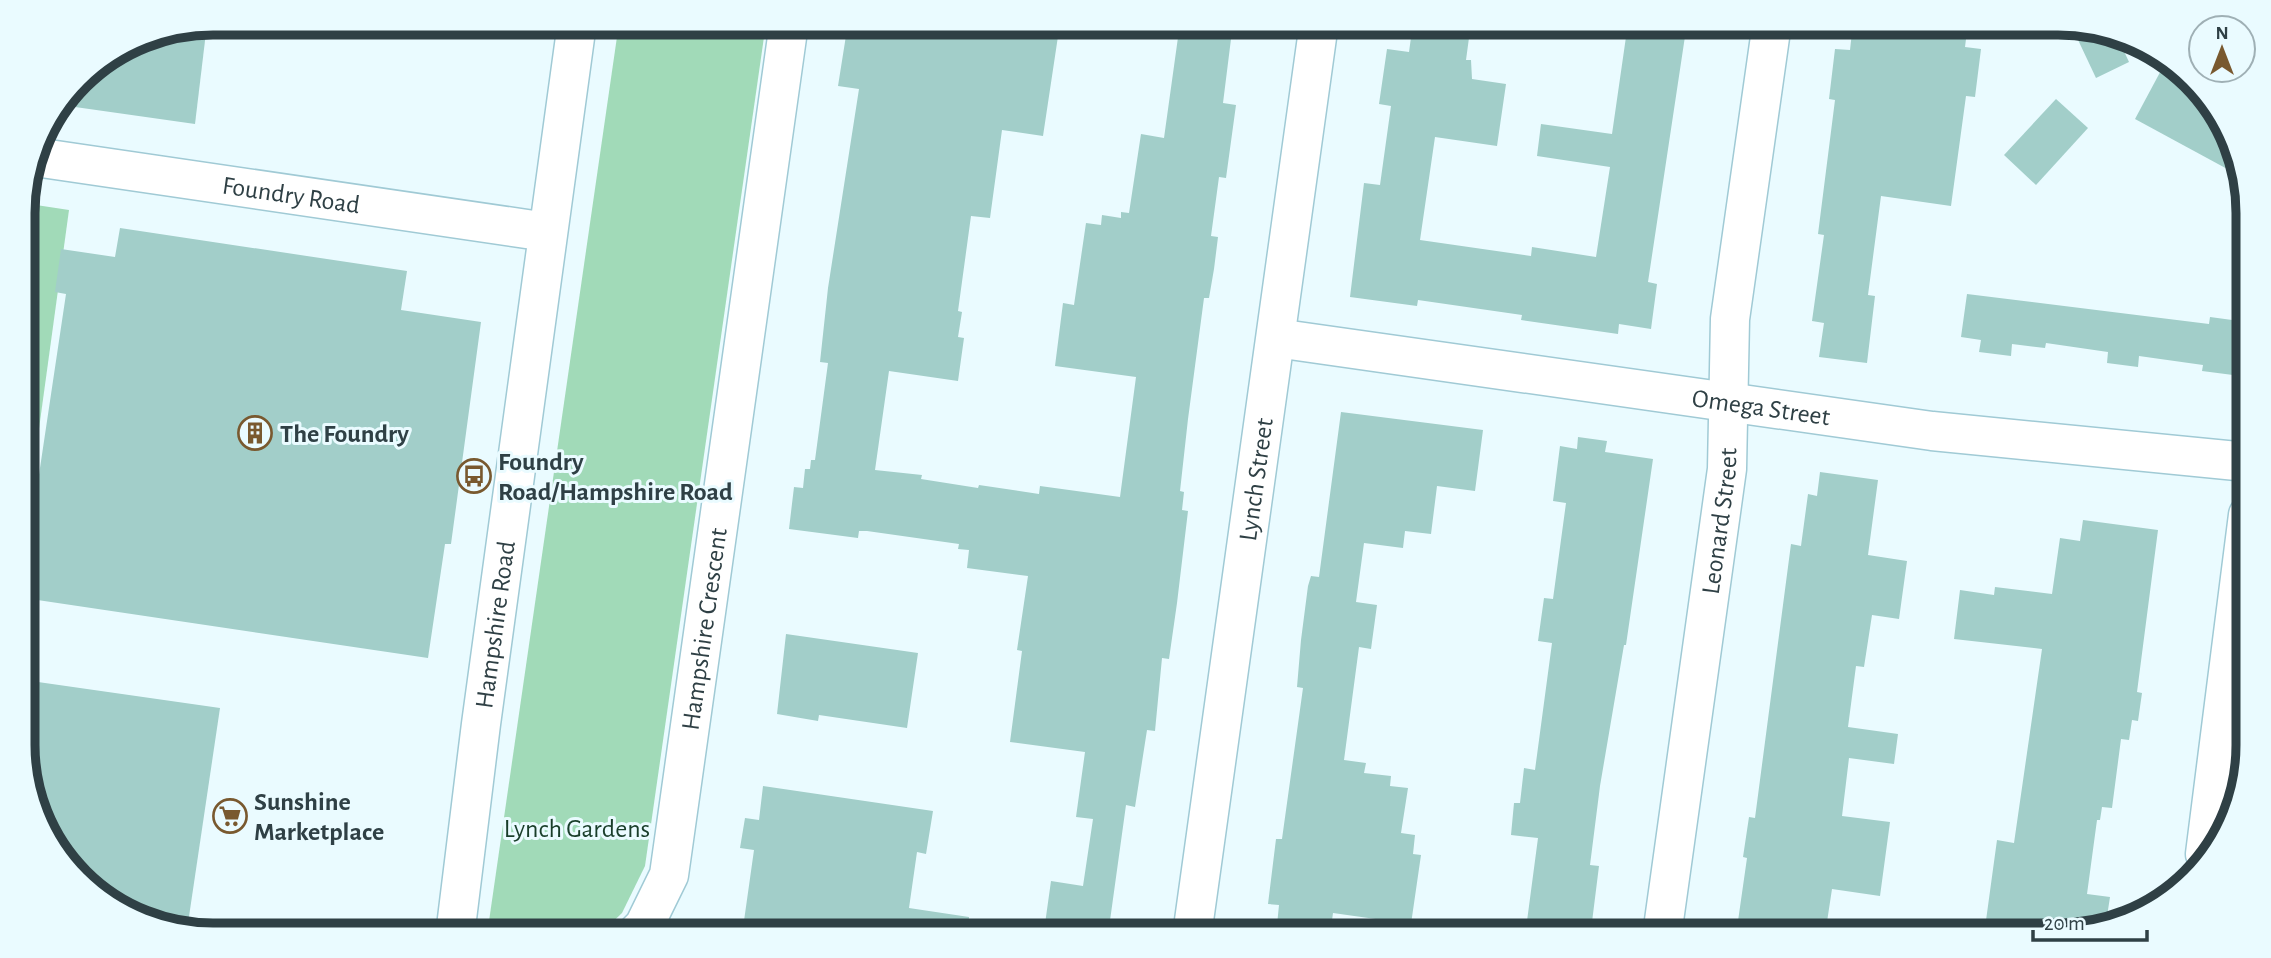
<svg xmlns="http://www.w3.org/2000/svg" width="2271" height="958" viewBox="0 0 2271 958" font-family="'Alegreya Sans',sans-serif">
	<rect width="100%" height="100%" fill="#eafbff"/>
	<g fill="#a1dab8">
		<path d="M 619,23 L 766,23 L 645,866 L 622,913 L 599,935 L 487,935 Z"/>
		<path d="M 23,203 L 69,210 L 24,538 Z"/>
	</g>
	<g fill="#a2cec9">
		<path d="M 848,23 L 1060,23 L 1043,136 L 1002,130 L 990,218 L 971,216 L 958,311 L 962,312 L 958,337 L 964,338 L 958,381 L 889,371 L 875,470 L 922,475 L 921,479 L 978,488 L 979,485 L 1039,494 L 1040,486 L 1120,497 L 1136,377 L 1055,366 L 1063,303 L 1074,305 L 1086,223 L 1101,225 L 1102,215 L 1121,218 L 1121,212 L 1129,213 L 1141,134 L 1164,138 L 1180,23 L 1233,23 L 1223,103 L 1236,105 L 1226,178 L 1219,177 L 1211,236 L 1218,237 L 1214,269 L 1209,298 L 1204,298 L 1188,419 L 1180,491 L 1184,492 L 1182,510 L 1188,511 L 1177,603 L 1169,659 L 1162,658 L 1155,731 L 1147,730 L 1135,807 L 1126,805 L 1108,935 L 1044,931 L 1051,881 L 1083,886 L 1093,819 L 1076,817 L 1085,752 L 1010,742 L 1022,651 L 1017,650 L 1028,576 L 967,568 L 969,550 L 958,549 L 959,544 L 867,531 L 859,531 L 858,538 L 789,529 L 794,487 L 803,488 L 805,469 L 810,469 L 811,460 L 815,460 L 828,363 L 820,362 L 828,288 L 859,89 L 838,86 Z"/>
		<path d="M 1413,23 L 1471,23 L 1466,60 L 1471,60 L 1472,79 L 1506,84 L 1497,146 L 1435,137 L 1420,240 L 1531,256 L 1532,247 L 1596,257 L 1610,167 L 1537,156 L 1541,124 L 1612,134 L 1628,23 L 1687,23 L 1648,282 L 1657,284 L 1651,329 L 1619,324 L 1618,334 L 1521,320 L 1522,315 L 1418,300 L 1417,306 L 1350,297 L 1364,183 L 1380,185 L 1391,106 L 1379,104 L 1387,49 L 1409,52 Z"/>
		<path d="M 1904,23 L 1968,23 L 1965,47 L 1981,49 L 1975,97 L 1966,96 L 1951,206 L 1881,196 L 1868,295 L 1875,296 L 1867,363 L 1819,357 L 1824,323 L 1812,321 L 1824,235 L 1818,234 L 1835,100 L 1829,99 L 1835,49 L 1850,50 L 1852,32 L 1902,38 Z"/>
		<path d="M 207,24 L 195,124 L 61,105 L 87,70 L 140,37 Z"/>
		<path d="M 2071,25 L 2116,34 L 2129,62 L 2096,78 Z"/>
		<path d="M 2165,63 L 2209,97 L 2242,177 L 2135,119 Z"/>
		<path d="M 2056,99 L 2088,128 L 2036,185 L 2004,155 Z"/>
		<path d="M 120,228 L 407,271 L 401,310 L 481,322 L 451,544 L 445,544 L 428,658 L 24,598 L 24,575 L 66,294 L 55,292 L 61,249 L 115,257 Z"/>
		<path d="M 1967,294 L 2209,324 L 2210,317 L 2247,322 L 2247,365 L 2234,363 L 2233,375 L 2202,371 L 2203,365 L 2139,356 L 2138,367 L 2107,363 L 2108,352 L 2046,343 L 2045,348 L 2012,344 L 2011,356 L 1979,352 L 1981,340 L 1961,337 Z"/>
		<path d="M 1341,412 L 1483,430 L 1475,491 L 1437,486 L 1431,534 L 1405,531 L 1403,548 L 1364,543 L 1356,602 L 1377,605 L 1371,649 L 1359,647 L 1344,760 L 1366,763 L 1364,773 L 1391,776 L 1390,786 L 1408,788 L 1401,833 L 1415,835 L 1413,854 L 1421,855 L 1411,924 L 1333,913 L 1330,935 L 1276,935 L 1279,905 L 1268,904 L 1276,839 L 1282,839 L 1303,688 L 1297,687 L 1301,640 L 1308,586 L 1311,576 L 1319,577 Z"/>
		<path d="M 1578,437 L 1607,441 L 1605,452 L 1653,459 L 1626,645 L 1624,645 L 1600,786 L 1590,865 L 1599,866 L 1591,930 L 1527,921 L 1538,838 L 1511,835 L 1514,803 L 1520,803 L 1524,768 L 1535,770 L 1552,643 L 1538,641 L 1544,598 L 1553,599 L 1566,503 L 1553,501 L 1560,446 L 1577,449 Z"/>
		<path d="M 1820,472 L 1878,480 L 1868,555 L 1907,561 L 1899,619 L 1872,615 L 1864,667 L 1856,666 L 1848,727 L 1898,734 L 1894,764 L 1849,758 L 1842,816 L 1890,822 L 1880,896 L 1832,889 L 1825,935 L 1736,935 L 1747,858 L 1743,857 L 1749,817 L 1755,818 L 1791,544 L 1801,546 L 1808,494 L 1817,496 Z"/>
		<path d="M 2083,520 L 2158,530 L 2137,692 L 2142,693 L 2138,721 L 2132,720 L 2129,740 L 2121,739 L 2112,808 L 2102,807 L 2100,820 L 2097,820 L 2087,894 L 2110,897 L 2106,923 L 2070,935 L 1984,935 L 1997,840 L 2014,843 L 2042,649 L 1954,639 L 1960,590 L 1994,595 L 1995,587 L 2052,594 L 2060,538 L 2080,541 Z"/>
		<path d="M 786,634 L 918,653 L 907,728 L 819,715 L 818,721 L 777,714 Z"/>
		<path d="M 24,680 L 220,708 L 187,930 L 140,921 L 62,861 L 24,771 Z"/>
		<path d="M 763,786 L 933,811 L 926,854 L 917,852 L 909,908 L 969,917 L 968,935 L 742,935 L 754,850 L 740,848 L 745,818 L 759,820 Z"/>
	</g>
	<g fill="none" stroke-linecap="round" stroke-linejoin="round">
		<g stroke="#a0cad5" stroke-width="41">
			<g id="minor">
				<path id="s1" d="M 35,157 L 547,232"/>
				<path id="s2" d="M 1276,338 L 1932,431 L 2247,462"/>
				<path d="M 2205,854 L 2248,515"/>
				<path id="s3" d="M 455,935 L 481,724 L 577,23"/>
				<path id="s4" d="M 635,935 L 644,926 L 669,875 L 789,23"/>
				<path id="s5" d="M 1192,935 L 1319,23"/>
				<path id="s6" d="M 1662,935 L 1727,469 L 1730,319 L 1772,23"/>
			</g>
		</g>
		<use href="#minor" stroke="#fff" stroke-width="38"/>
	</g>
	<defs>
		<g id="building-ring" transform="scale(1.75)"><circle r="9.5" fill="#eafbff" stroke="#79592f" stroke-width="1.5"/><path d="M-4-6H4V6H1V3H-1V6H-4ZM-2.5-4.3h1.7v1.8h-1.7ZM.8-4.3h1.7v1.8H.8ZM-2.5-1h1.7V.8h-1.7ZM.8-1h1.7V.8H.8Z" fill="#79592f"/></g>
		<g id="bus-ring" transform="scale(1.75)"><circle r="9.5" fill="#eafbff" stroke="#79592f" stroke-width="1.5"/><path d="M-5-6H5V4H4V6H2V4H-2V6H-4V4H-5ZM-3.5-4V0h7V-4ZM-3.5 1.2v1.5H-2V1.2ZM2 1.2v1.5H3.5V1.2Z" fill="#79592f"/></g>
		<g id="supermarket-ring" transform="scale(1.75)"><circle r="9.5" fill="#eafbff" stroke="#79592f" stroke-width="1.5"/><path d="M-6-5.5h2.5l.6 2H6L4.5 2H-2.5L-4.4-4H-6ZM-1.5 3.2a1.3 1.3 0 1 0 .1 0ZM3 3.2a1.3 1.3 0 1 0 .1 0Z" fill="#79592f"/></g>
	</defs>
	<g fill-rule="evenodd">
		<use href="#building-ring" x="255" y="433"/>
		<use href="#bus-ring" x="474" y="476"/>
		<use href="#supermarket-ring" x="230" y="816"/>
	</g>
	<g text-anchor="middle" stroke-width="6" stroke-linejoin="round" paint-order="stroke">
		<g font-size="26" fill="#2f4045" stroke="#eafbff">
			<text dy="9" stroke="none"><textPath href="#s1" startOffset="259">Foundry Road</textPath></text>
			<text dy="9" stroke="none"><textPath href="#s2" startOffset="490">Omega Street</textPath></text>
			<text dy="9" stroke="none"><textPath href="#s5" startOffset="460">Lynch Street</textPath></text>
			<text dy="9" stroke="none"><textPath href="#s6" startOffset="418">Leonard Street</textPath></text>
			<text dy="9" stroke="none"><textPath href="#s3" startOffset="313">Hampshire Road</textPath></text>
			<text dy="9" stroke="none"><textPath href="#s4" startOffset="318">Hampshire Crescent</textPath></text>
		</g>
		<g font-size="26" font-weight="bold" fill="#2f4045" stroke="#eafbff" text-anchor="start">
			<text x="280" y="442">The Foundry</text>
			<text x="498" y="470">Foundry<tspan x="498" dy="30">Road/Hampshire Road</tspan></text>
			<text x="254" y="810">Sunshine<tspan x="254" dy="30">Marketplace</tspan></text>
		</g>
		<g font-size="26" fill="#193e2a" stroke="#eafbff">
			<text x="577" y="837">Lynch Gardens</text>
		</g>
	</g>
	<path d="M0 0H2271V958H0ZM213 35H2058A178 178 0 0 1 2236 213V745A178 178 0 0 1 2058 923H213A178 178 0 0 1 35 745V213A178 178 0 0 1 213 35Z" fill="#eafbff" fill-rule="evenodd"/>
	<path fill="none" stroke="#2f4045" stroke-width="9" d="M213 35H2058A178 178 0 0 1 2236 213V745A178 178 0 0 1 2058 923H213A178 178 0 0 1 35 745V213A178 178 0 0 1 213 35Z"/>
	<g transform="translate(2222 49)"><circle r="33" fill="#eafbff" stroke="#9fb0b5" stroke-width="2"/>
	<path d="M0-5L12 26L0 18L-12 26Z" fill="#79592f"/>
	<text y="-10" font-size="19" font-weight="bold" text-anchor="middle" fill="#2f4045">N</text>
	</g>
	<path d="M2033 930v10h114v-10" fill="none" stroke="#2f4045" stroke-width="3.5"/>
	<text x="2044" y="930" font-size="21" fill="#2f4045" stroke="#eafbff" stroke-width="5" paint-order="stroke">20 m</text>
</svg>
